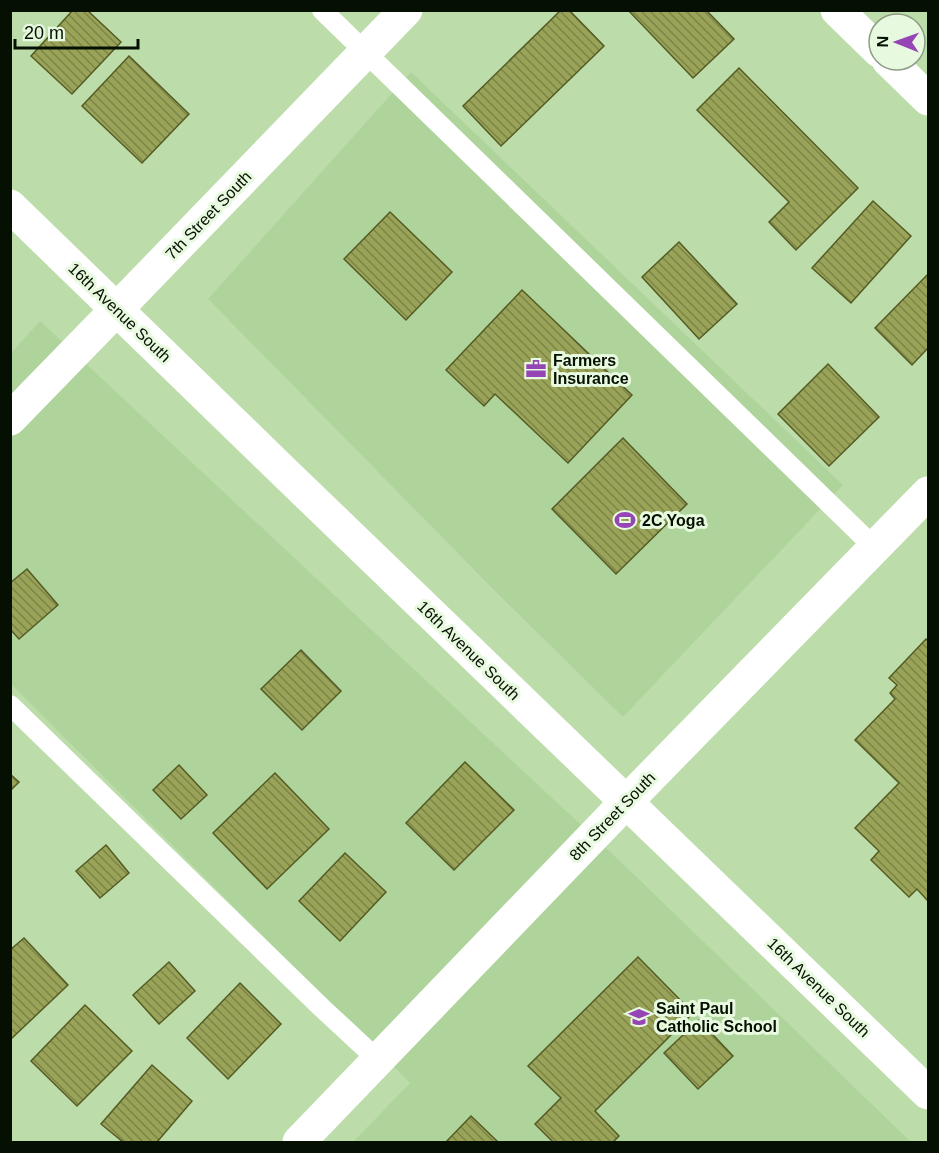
<svg xmlns="http://www.w3.org/2000/svg" width="939" height="1153" viewBox="0 0 939 1153" font-family="Arial,sans-serif">
	<defs>
		<pattern id="building-back-hatch" width="6" height="6" patternUnits="userSpaceOnUse" patternTransform="scale(1.5)"><rect width="6" height="6" fill="#9aa458"/><path d="M-1 5l2 2M0 0l6 6M5-1l2 2" fill="none" stroke="#7c8447"/></pattern>
	</defs>
	<rect width="100%" height="100%" fill="#bcddaa"/>
	<g fill="#afd49b">
		<path d="M 411,72 L 843,485 L 623,717 L 499,595 L 208,299 Z"/>
		<path d="M 40,321 L 623,864 L 911,1142 L 353,1142 L 410,1083 L 11,684 L 10,354 Z"/>
	</g>
	<g fill="url(#building-back-hatch)" stroke="#555b24" stroke-width="1.5">
		<path d="M 73,10 L 87,10 L 121,42 L 72,94 L 31,56 Z"/>
		<path d="M 561,10 L 569,10 L 604,46 L 501,146 L 463,106 Z"/>
		<path d="M 628,10 L 706,10 L 734,39 L 693,78 Z"/>
		<path d="M 129,56 L 189,114 L 142,163 L 82,106 Z"/>
		<path d="M 739,68 L 858,188 L 796,250 L 769,222 L 789,202 L 697,110 Z"/>
		<path d="M 873,201 L 911,236 L 851,303 L 812,268 Z"/>
		<path d="M 390,212 L 452,272 L 406,320 L 344,259 Z"/>
		<path d="M 679,242 L 737,304 L 699,339 L 642,277 Z"/>
		<path d="M 928,274 L 928,348 L 912,365 L 875,328 Z"/>
		<path d="M 522,290 L 632,395 L 568,463 L 495,394 L 484,406 L 446,370 Z"/>
		<path d="M 828,364 L 879,417 L 829,466 L 778,414 Z"/>
		<path d="M 623,438 L 687,504 L 616,574 L 552,509 Z"/>
		<path d="M 27,569 L 58,605 L 19,639 L 10,629 L 10,583 Z"/>
		<path d="M 926,639 L 928,641 L 928,901 L 917,889 L 909,897 L 871,860 L 879,851 L 855,828 L 899,783 L 855,740 L 895,699 L 890,693 L 897,685 L 889,678 Z"/>
		<path d="M 301,650 L 341,691 L 302,730 L 261,689 Z"/>
		<path d="M 465,762 L 514,810 L 454,870 L 406,823 Z"/>
		<path d="M 179,765 L 207,795 L 181,819 L 153,790 Z"/>
		<path d="M 275,773 L 329,829 L 267,889 L 213,833 Z"/>
		<path d="M 10,774 L 19,782 L 10,791 Z"/>
		<path d="M 106,845 L 129,873 L 100,898 L 76,871 Z"/>
		<path d="M 345,853 L 386,892 L 340,941 L 299,901 Z"/>
		<path d="M 24,938 L 68,985 L 11,1039 L 10,950 Z"/>
		<path d="M 638,957 L 693,1013 L 595,1111 L 619,1136 L 613,1142 L 553,1142 L 535,1124 L 561,1098 L 528,1066 Z"/>
		<path d="M 169,962 L 195,991 L 159,1024 L 133,995 Z"/>
		<path d="M 240,983 L 281,1024 L 228,1079 L 187,1038 Z"/>
		<path d="M 85,1005 L 132,1051 L 77,1106 L 31,1061 Z"/>
		<path d="M 699,1020 L 733,1056 L 698,1089 L 664,1053 Z"/>
		<path d="M 152,1065 L 192,1101 L 157,1142 L 123,1142 L 101,1124 Z"/>
		<path d="M 471,1116 L 498,1142 L 446,1142 Z"/>
	</g>
	<g fill="none" stroke-linecap="round" stroke-linejoin="round">
		<g stroke="#fff" stroke-width="20">
			<path d="M 322,10 L 875,548"/>
			<path d="M 10,705 L 322,1008 L 378,1060"/>
		</g>
		<g stroke="#fff" stroke-width="33">
			<path d="M 837,10 L 879,51"/>
			<path d="M 888,60 L 928,99"/>
			<path d="M 117,309 L 406,10"/>
			<path d="M 299,1142 L 627,801 L 928,493"/>
		</g>
		<g stroke="#fff" stroke-width="33">
			<path d="M 10,206 L 282,470 L 928,1093"/>
			<path d="M 10,419 L 117,309"/>
		</g>
	</g>
	<defs>
		<g id="office-bare" transform="scale(1.62)"><path d="M-6-3h4V-5.5h4V-3h4V5H-6ZM-1-4.5V-3h2v-1.5ZM-6 0V1H6V0Z" fill="#9545b5" stroke="#e7f9de" stroke-width="2.5" paint-order="stroke"/></g>
		<g id="stadium-bare" transform="scale(1.62)"><path d="M0-5a6.5 5 0 1 0 0 10a6.5 5 0 1 0 0-10ZM-3.5-1.8h7v3.6h-7Z" fill="#9545b5" stroke="#e7f9de" stroke-width="2.5" paint-order="stroke"/></g>
		<g id="school-bare" transform="scale(1.62)"><path d="M0-5L7-2L0 1L-7-2ZM-4 1L0 2.5L4 1V4Q0 6-4 4Z" fill="#9545b5" stroke="#e7f9de" stroke-width="2.5" paint-order="stroke"/></g>
	</defs>
	<g fill-rule="evenodd">
		<use href="#office-bare" x="536" y="369"/>
		<use href="#stadium-bare" x="625" y="520"/>
		<use href="#school-bare" x="639" y="1017"/>
	</g>
	<g text-anchor="middle" stroke-width="6" stroke-linejoin="round" paint-order="stroke">
		<g font-size="16" fill="#061002" stroke="#e7f9de">
			<text transform="translate(208 215) rotate(-46)" y="6">7th Street South</text>
			<text transform="translate(120 312) rotate(44)" y="6">16th Avenue South</text>
			<text transform="translate(469 650) rotate(44)" y="6">16th Avenue South</text>
			<text transform="translate(612 816) rotate(-46)" y="6">8th Street South</text>
			<text transform="translate(819 987) rotate(44)" y="6">16th Avenue South</text>
		</g>
		<g font-size="16" font-weight="bold" fill="#061002" stroke="#e7f9de" text-anchor="start">
			<text x="553" y="366">Farmers<tspan x="553" dy="18">Insurance</tspan></text>
			<text x="642" y="526">2C Yoga</text>
			<text x="656" y="1014">Saint Paul<tspan x="656" dy="18">Catholic School</tspan></text>
		</g>
	</g>
	<rect width="939" height="1153" fill="none" stroke="#061002" stroke-width="24"/>
	<g transform="translate(897 42) rotate(271)"><circle r="28" fill="#e7f9de" stroke="#8d9c86" stroke-width="1.5"/>
	<path d="M0-4.5L10 22L0 15L-10 22Z" fill="#9545b5"/>
	<text y="-9" font-size="16" font-weight="bold" text-anchor="middle" fill="#061002">N</text>
	</g>
	<path d="M15 39v9h123v-9" fill="none" stroke="#061002" stroke-width="3"/>
	<text x="24" y="39" font-size="18" fill="#061002" stroke="#e7f9de" stroke-width="4.5" paint-order="stroke">20 m</text>
</svg>
